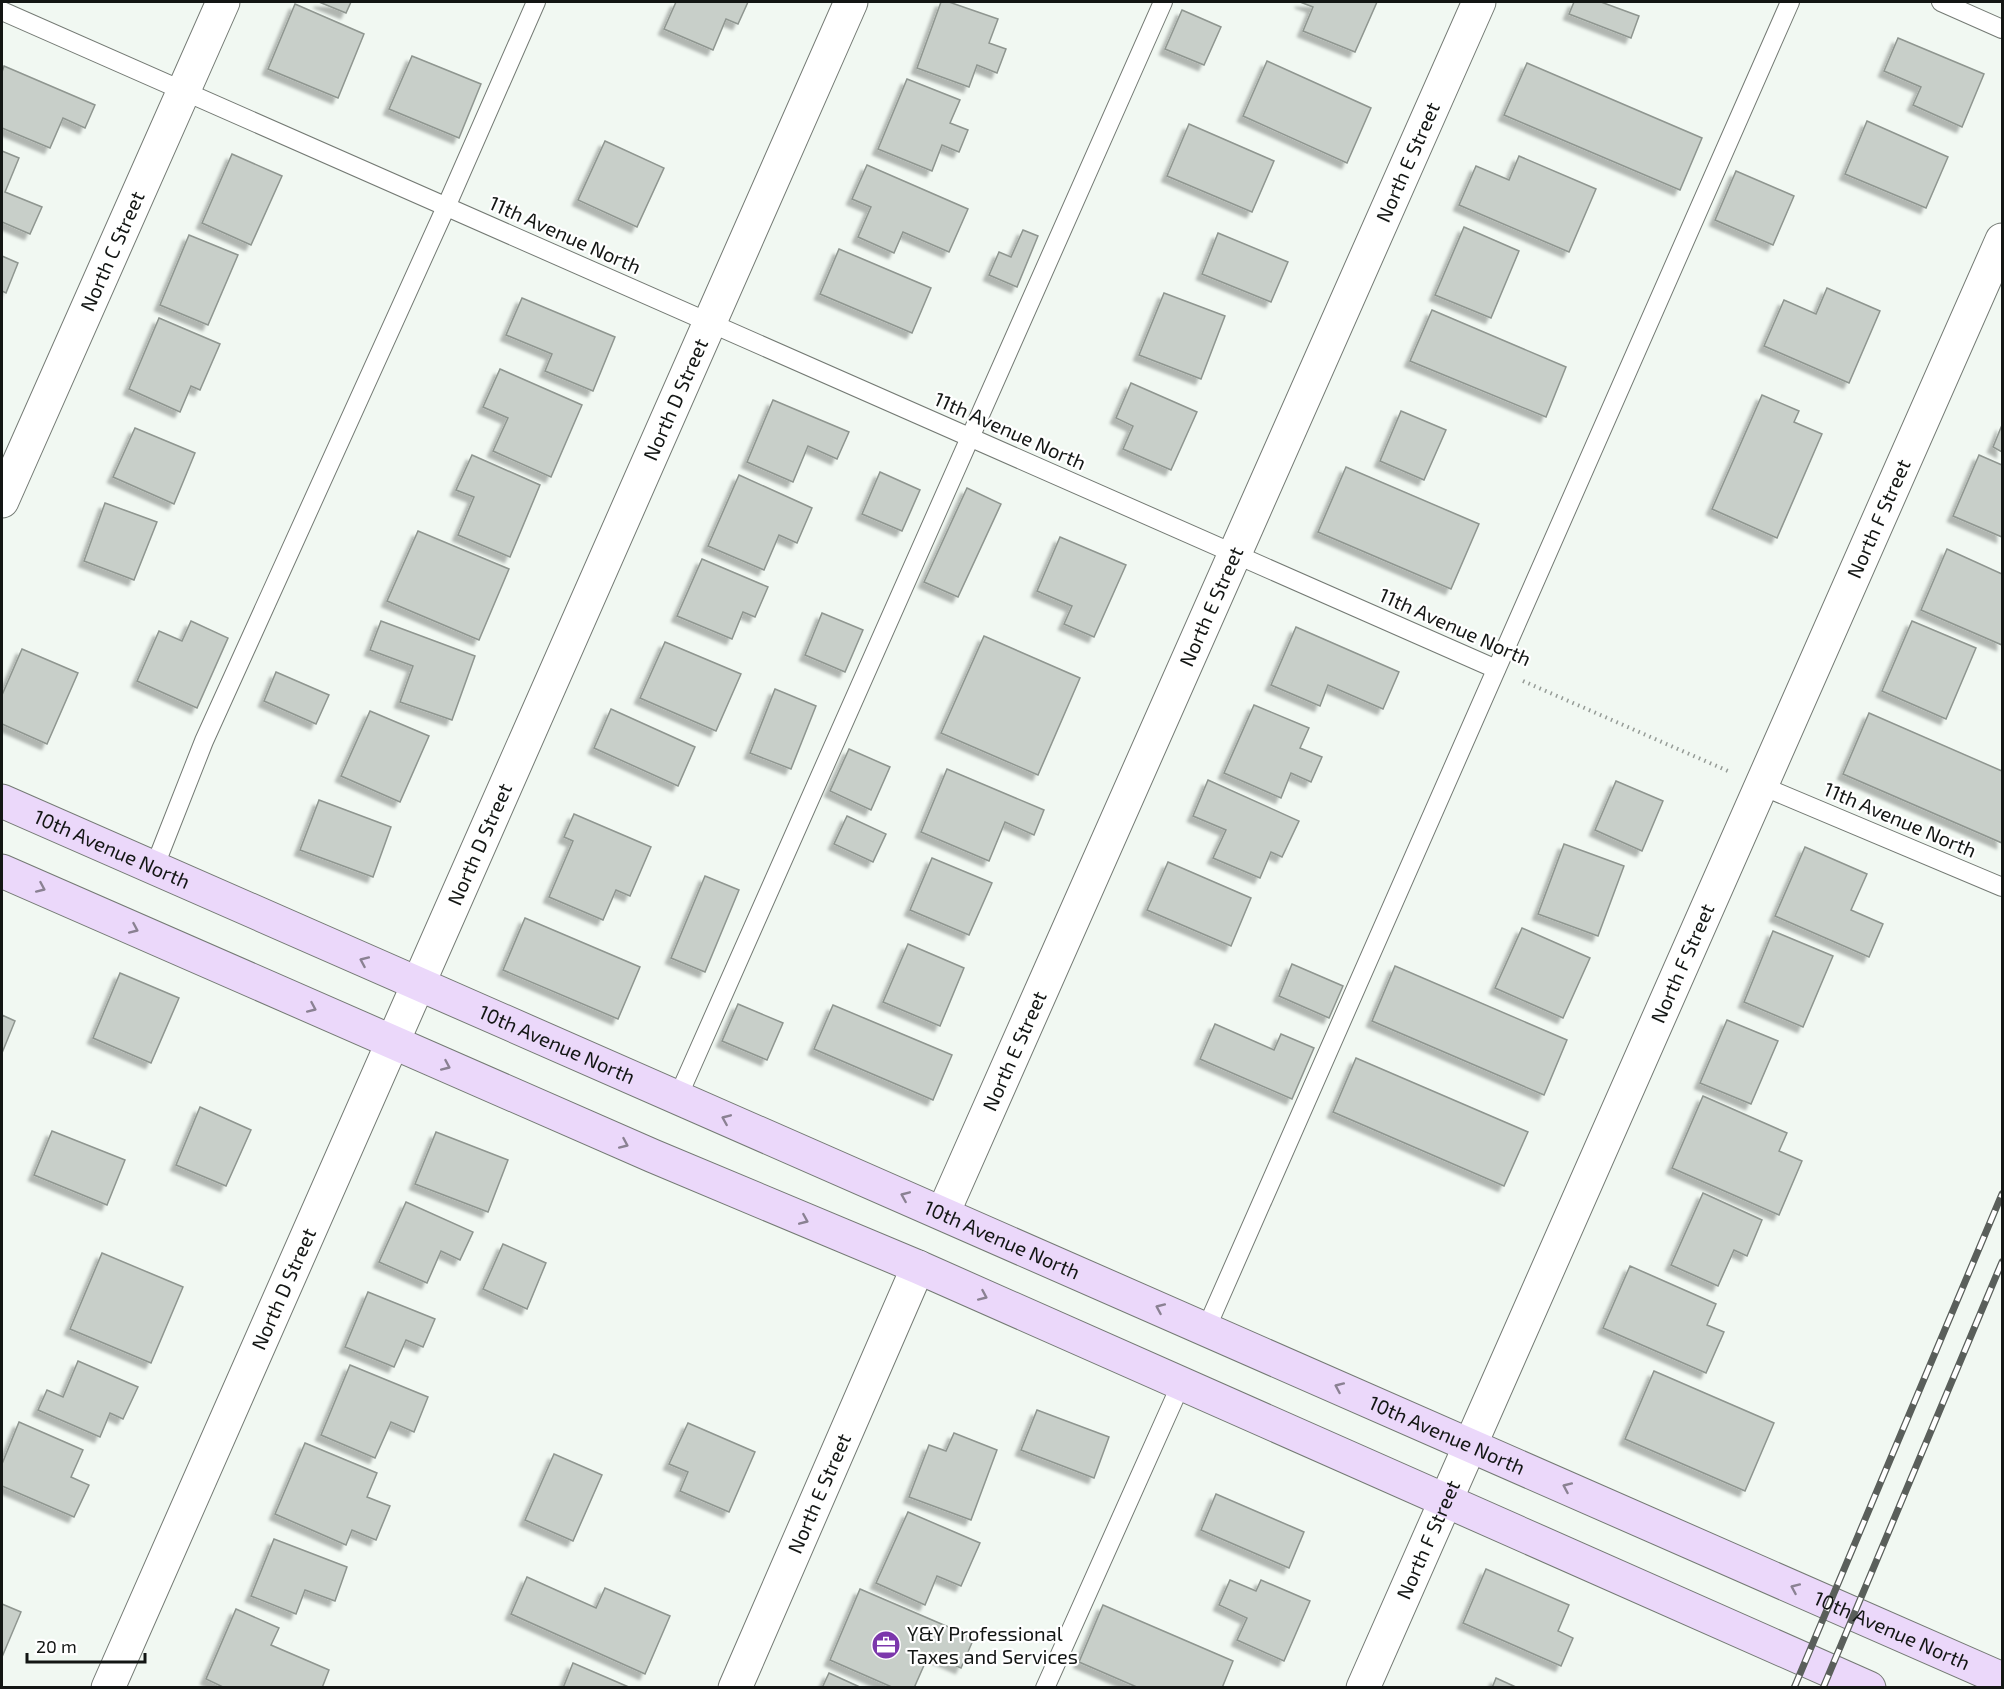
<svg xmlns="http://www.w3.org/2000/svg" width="2004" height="1689" viewBox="0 0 2004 1689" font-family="'Exo 2',sans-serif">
	<defs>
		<filter id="shadow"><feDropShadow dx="-5.5" dy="5.5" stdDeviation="1.5" flood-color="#0004"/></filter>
	</defs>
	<rect width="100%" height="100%" fill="#f1f8f2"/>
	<g fill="#c8cfc9" stroke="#8f9690" stroke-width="1.5" filter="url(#shadow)">
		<path d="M 319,2 L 351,2 L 346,13 Z"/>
		<path d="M 676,2 L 748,2 L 738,24 L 726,19 L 713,50 L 664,29 Z"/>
		<path d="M 941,2 L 949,2 L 998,19 L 989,43 L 1006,49 L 997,73 L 977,65 L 969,87 L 917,68 Z"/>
		<path d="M 1300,2 L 1377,2 L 1355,52 L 1303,31 L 1313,7 Z"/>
		<path d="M 1574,2 L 1601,2 L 1639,16 L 1631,38 L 1569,14 Z"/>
		<path d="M 295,4 L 364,34 L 338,98 L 268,69 Z"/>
		<path d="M 1182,10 L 1221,27 L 1204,65 L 1165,49 Z"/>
		<path d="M 1898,38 L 1984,74 L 1962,127 L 1913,105 L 1921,87 L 1884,71 Z"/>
		<path d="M 412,56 L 481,84 L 459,138 L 389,109 Z"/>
		<path d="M 1267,61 L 1371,108 L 1347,163 L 1243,116 Z"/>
		<path d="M 1527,63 L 1702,138 L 1680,190 L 1504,115 Z"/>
		<path d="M 4,66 L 95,105 L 85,128 L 63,118 L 50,148 L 2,128 L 2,72 Z"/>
		<path d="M 907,79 L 960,100 L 950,123 L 968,130 L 959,152 L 942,145 L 932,171 L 878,149 Z"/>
		<path d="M 1867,121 L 1948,157 L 1926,208 L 1845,174 Z"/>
		<path d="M 1189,124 L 1274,161 L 1252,212 L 1167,176 Z"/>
		<path d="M 605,141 L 664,168 L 637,227 L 578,200 Z"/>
		<path d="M 2,151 L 19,158 L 5,192 L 42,207 L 30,234 L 2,222 Z"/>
		<path d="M 232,154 L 282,176 L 251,245 L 202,223 Z"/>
		<path d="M 1519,156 L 1596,189 L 1569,252 L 1459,205 L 1476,166 L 1509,180 Z"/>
		<path d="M 867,165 L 968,209 L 949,252 L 903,232 L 894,253 L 858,237 L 871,207 L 852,199 Z"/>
		<path d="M 1736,171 L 1794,196 L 1773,245 L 1715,220 Z"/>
		<path d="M 1464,227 L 1519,251 L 1491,318 L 1435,295 Z"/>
		<path d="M 1023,230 L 1038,236 L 1017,287 L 989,275 L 999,252 L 1011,257 Z"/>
		<path d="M 1218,233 L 1288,262 L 1271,302 L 1202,274 Z"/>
		<path d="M 189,235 L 238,255 L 208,325 L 160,305 Z"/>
		<path d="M 839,249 L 931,288 L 912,333 L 820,294 Z"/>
		<path d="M 2,256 L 18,263 L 6,293 L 2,291 Z"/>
		<path d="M 1827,288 L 1880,311 L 1849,383 L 1764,346 L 1784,300 L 1816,314 Z"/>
		<path d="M 1164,293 L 1225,316 L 1201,379 L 1139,355 Z"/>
		<path d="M 522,298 L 615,337 L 593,391 L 545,371 L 552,354 L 506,335 Z"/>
		<path d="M 1432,310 L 1566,367 L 1546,417 L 1410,361 Z"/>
		<path d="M 159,318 L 220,344 L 200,390 L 191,386 L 180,412 L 129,389 Z"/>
		<path d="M 500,369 L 582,405 L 551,477 L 493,451 L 508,418 L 483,407 Z"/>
		<path d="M 1131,383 L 1197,412 L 1171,470 L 1123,449 L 1133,426 L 1116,418 Z"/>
		<path d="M 1762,395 L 1799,411 L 1794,422 L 1822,434 L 1777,538 L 1712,509 Z"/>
		<path d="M 773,400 L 849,432 L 837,459 L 808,446 L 793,482 L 747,462 Z"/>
		<path d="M 1401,411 L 1446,430 L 1424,480 L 1380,461 Z"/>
		<path d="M 2002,425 L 2002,452 L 1993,447 Z"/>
		<path d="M 135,428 L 195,453 L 174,504 L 113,477 Z"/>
		<path d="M 472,455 L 540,485 L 510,557 L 458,535 L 474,497 L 456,490 Z"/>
		<path d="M 1979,455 L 2002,465 L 2002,537 L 1953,516 Z"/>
		<path d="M 1346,467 L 1479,524 L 1451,589 L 1318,532 Z"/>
		<path d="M 880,472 L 920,490 L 902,531 L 862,514 Z"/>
		<path d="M 739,475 L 812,508 L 797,543 L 779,535 L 764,570 L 708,546 Z"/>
		<path d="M 967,488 L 1001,504 L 958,597 L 924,582 Z"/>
		<path d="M 105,503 L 157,522 L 134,580 L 84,561 Z"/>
		<path d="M 418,531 L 509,569 L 479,640 L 387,601 Z"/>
		<path d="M 1060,537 L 1126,565 L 1094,637 L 1064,624 L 1072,606 L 1037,591 Z"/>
		<path d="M 1947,549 L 2002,574 L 2002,645 L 1921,610 Z"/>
		<path d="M 702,559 L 768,587 L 755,617 L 743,612 L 732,639 L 677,616 Z"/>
		<path d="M 822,613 L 863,630 L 845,672 L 805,655 Z"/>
		<path d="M 191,621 L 228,638 L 197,708 L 137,681 L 159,631 L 182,641 Z"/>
		<path d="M 381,621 L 475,656 L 452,720 L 400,702 L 413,666 L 370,650 Z"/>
		<path d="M 1912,621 L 1976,648 L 1946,719 L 1882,691 Z"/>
		<path d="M 1296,627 L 1399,672 L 1383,709 L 1328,685 L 1320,706 L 1271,685 Z"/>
		<path d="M 984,636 L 1080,678 L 1038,775 L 941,733 Z"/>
		<path d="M 665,642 L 741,674 L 716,731 L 640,698 Z"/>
		<path d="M 22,649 L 78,673 L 47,744 L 2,724 L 2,695 Z"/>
		<path d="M 276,672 L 329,695 L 316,724 L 264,701 Z"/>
		<path d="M 775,689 L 816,706 L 791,769 L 750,753 Z"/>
		<path d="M 1254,705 L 1309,728 L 1300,748 L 1322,757 L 1311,782 L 1291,773 L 1281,798 L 1224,773 Z"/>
		<path d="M 611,709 L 695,747 L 678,786 L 594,748 Z"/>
		<path d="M 370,711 L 429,736 L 400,802 L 341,776 Z"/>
		<path d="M 1869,713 L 2002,771 L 2002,843 L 1843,774 Z"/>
		<path d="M 849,749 L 890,767 L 871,810 L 830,791 Z"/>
		<path d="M 947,769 L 1044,810 L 1034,835 L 1005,822 L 989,861 L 921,832 Z"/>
		<path d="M 1208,780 L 1299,821 L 1282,857 L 1271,852 L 1260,878 L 1213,858 L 1226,830 L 1193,816 Z"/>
		<path d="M 1616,781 L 1663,801 L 1642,851 L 1595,830 Z"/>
		<path d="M 319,800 L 391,827 L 373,877 L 300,850 Z"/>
		<path d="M 574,814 L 651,847 L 630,896 L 616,890 L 603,920 L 549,897 L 573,841 L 564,837 Z"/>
		<path d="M 847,816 L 886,834 L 873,862 L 834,844 Z"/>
		<path d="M 1564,844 L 1624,866 L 1598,936 L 1538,914 Z"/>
		<path d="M 1805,847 L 1867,874 L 1851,910 L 1883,924 L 1869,957 L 1775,916 Z"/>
		<path d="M 932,858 L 992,883 L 969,935 L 910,910 Z"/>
		<path d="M 1168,862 L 1251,898 L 1231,946 L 1147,910 Z"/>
		<path d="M 705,876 L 739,890 L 705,972 L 671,958 Z"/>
		<path d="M 525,918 L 640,967 L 618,1019 L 503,970 Z"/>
		<path d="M 1522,928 L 1590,958 L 1563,1018 L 1495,988 Z"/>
		<path d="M 1773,931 L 1833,956 L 1803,1027 L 1744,1002 Z"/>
		<path d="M 908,944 L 964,968 L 940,1026 L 883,1002 Z"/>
		<path d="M 1292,964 L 1343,986 L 1329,1018 L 1279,996 Z"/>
		<path d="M 1395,966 L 1567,1040 L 1544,1095 L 1372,1021 Z"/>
		<path d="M 120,973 L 179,998 L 151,1063 L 93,1038 Z"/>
		<path d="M 738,1004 L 783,1023 L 767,1060 L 722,1041 Z"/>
		<path d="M 833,1005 L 952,1055 L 933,1100 L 814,1049 Z"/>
		<path d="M 2,1015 L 15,1021 L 2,1053 Z"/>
		<path d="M 1727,1020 L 1778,1041 L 1751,1104 L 1700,1083 Z"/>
		<path d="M 1215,1024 L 1274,1050 L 1281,1034 L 1314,1048 L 1292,1099 L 1200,1059 Z"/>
		<path d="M 1356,1058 L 1528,1132 L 1504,1186 L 1333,1112 Z"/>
		<path d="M 1703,1096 L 1787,1133 L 1779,1151 L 1802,1161 L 1779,1215 L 1672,1168 Z"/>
		<path d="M 200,1107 L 251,1130 L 226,1186 L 176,1165 Z"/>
		<path d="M 52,1131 L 125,1160 L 107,1205 L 34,1175 Z"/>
		<path d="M 436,1132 L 508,1160 L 488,1212 L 415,1184 Z"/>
		<path d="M 1703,1193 L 1762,1220 L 1747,1256 L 1734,1250 L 1718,1286 L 1671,1265 Z"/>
		<path d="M 406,1202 L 473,1232 L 460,1260 L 441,1251 L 427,1283 L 379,1262 Z"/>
		<path d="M 503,1244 L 546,1263 L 527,1309 L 483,1289 Z"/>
		<path d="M 102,1253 L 183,1287 L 151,1363 L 70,1329 Z"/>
		<path d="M 1630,1266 L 1716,1304 L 1707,1325 L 1724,1332 L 1706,1373 L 1603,1328 Z"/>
		<path d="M 368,1292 L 435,1319 L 423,1347 L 406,1340 L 394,1367 L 345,1347 Z"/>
		<path d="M 78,1361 L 138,1387 L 123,1419 L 110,1413 L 100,1437 L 38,1410 L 47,1390 L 63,1397 Z"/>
		<path d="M 350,1365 L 428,1397 L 414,1432 L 391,1422 L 375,1458 L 321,1435 Z"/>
		<path d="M 1654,1371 L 1774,1423 L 1745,1491 L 1625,1439 Z"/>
		<path d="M 1037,1410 L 1109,1437 L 1094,1478 L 1021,1450 Z"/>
		<path d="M 19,1422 L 83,1450 L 71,1477 L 89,1485 L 74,1517 L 2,1486 L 2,1464 Z"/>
		<path d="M 688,1423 L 755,1452 L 729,1512 L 680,1491 L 688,1472 L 669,1464 Z"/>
		<path d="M 954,1433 L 997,1450 L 971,1520 L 909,1497 L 929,1445 L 946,1451 Z"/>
		<path d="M 305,1443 L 377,1473 L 367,1497 L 390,1506 L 376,1540 L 352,1530 L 346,1545 L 275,1514 Z"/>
		<path d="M 554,1454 L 602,1475 L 573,1541 L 525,1520 Z"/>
		<path d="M 1216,1494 L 1304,1532 L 1289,1568 L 1201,1530 Z"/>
		<path d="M 908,1512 L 980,1543 L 961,1586 L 937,1576 L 925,1605 L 876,1583 Z"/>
		<path d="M 274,1539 L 347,1567 L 335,1601 L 305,1590 L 296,1614 L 251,1596 Z"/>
		<path d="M 1486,1569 L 1569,1605 L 1558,1631 L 1573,1638 L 1561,1666 L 1463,1623 Z"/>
		<path d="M 527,1577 L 596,1608 L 605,1588 L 670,1616 L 645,1674 L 511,1614 Z"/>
		<path d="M 1230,1580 L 1256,1591 L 1261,1580 L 1310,1601 L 1284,1661 L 1237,1640 L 1247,1618 L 1219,1605 Z"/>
		<path d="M 860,1589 L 974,1638 L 961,1668 L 929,1654 L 914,1688 L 894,1688 L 830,1660 Z"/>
		<path d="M 2,1604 L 21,1612 L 2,1657 Z"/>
		<path d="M 1103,1605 L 1233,1661 L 1222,1688 L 1139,1688 L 1079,1662 Z"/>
		<path d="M 236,1609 L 279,1628 L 271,1645 L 329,1670 L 322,1688 L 225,1688 L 206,1679 Z"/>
		<path d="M 573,1663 L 631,1688 L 563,1688 Z"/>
		<path d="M 829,1673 L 862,1688 L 822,1688 Z"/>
		<path d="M 1496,1678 L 1518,1688 L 1492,1688 Z"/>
	</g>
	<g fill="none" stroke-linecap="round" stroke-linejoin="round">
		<g stroke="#747a74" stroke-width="20">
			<g id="lane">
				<path d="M 1941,2 L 2002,29"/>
				<path d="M 2,11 L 1496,669"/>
				<path d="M 1762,786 L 2002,887"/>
				<path d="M 154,868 L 204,741 L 446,207 L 536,2"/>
				<path d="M 677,1099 L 1163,2"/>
				<path d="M 1206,1329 L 1790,2"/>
				<path d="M 1045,1688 L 1181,1384"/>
			</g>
		</g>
		<g stroke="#747a74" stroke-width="35">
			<g id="street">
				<path id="s1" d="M 2,501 L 223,2"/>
				<path id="s2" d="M 943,1213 L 1479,2"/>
				<path id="s3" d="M 108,1688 L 851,2"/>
				<path id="s4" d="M 735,1688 L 918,1267"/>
				<path id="s5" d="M 1363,1688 L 2002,240"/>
			</g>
		</g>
		<g stroke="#747a74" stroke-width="35">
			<g id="secondary">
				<path id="s6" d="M 2,801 L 2002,1679"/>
				<path d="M 2,871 L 653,1156 L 918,1267 L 1869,1688"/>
			</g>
		</g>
		<path stroke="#959b96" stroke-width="4" stroke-dasharray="1.5 4.5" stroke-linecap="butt" d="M 1523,681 L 1728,771"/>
		<use href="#lane" stroke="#fff" stroke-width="18"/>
		<use href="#street" stroke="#fff" stroke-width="33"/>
		<use href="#secondary" stroke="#ebd8fa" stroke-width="33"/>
		<g stroke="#5a5f5b" stroke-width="7">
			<g id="rail">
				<path d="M 1794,1688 L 2002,1194"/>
				<path d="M 1823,1688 L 2002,1262"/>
			</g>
		</g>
		<use href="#rail" stroke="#fff" stroke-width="4.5" stroke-dasharray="14" stroke-linecap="butt"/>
	</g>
	<defs><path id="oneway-chevron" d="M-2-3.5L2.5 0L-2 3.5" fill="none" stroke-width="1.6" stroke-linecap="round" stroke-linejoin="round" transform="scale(1.5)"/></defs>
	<g stroke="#8a8192">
		<use href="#oneway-chevron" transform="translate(41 888) rotate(24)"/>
		<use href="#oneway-chevron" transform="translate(134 929) rotate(24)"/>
		<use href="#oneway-chevron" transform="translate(364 961) rotate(-156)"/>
		<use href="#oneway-chevron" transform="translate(312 1008) rotate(24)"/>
		<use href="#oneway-chevron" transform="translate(446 1066) rotate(24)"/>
		<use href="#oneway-chevron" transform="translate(726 1119) rotate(-157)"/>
		<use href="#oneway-chevron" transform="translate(624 1144) rotate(24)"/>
		<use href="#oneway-chevron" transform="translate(905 1196) rotate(-157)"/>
		<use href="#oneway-chevron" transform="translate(804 1220) rotate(23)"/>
		<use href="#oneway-chevron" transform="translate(983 1296) rotate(24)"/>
		<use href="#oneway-chevron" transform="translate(1160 1308) rotate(-156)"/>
		<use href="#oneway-chevron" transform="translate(1339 1387) rotate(-156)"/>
		<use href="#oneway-chevron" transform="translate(1567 1487) rotate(-156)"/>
		<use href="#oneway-chevron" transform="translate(1795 1588) rotate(-156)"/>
	</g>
	<defs>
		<g id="office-disc" transform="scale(1.5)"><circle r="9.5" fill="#7b37ab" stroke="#fff"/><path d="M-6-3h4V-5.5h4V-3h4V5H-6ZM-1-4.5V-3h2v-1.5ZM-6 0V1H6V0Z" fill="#fff"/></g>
	</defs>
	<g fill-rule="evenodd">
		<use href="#office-disc" x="886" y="1645"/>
	</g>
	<g text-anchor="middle" stroke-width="4.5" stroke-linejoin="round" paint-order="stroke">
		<g font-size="20" fill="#131614" stroke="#fff">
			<text dy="7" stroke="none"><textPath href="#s2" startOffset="1149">North E Street</textPath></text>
			<text transform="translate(565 235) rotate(24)" y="7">11th Avenue North</text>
			<text dy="7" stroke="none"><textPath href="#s1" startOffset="273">North C Street</textPath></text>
			<text dy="7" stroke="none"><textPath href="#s3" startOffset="1408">North D Street</textPath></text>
			<text transform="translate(1010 431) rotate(24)" y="7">11th Avenue North</text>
			<text dy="7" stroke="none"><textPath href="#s5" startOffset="1278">North F Street</textPath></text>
			<text dy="7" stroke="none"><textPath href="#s2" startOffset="663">North E Street</textPath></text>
			<text transform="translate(1455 627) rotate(24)" y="7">11th Avenue North</text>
			<text transform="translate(1900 820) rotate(23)" y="7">11th Avenue North</text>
			<text dy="7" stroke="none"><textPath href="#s3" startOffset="922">North D Street</textPath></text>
			<text dy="7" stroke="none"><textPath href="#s6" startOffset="120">10th Avenue North</textPath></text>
			<text dy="7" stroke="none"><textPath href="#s5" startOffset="792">North F Street</textPath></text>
			<text dy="7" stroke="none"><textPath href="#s6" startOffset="606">10th Avenue North</textPath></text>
			<text dy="7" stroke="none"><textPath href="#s2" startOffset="177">North E Street</textPath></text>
			<text dy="7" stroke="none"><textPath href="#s6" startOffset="1092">10th Avenue North</textPath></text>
			<text dy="7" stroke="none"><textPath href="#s3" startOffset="436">North D Street</textPath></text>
			<text dy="7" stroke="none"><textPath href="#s6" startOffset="1578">10th Avenue North</textPath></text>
			<text dy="7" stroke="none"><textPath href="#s4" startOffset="212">North E Street</textPath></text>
			<text dy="7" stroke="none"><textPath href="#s5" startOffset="162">North F Street</textPath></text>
			<text dy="7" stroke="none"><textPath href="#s6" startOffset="2064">10th Avenue North</textPath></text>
		</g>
		<g font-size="20" fill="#131614" stroke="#fff" text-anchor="start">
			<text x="907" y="1641">Y&amp;Y Professional<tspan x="907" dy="23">Taxes and Services</tspan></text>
		</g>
	</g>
	<rect width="2004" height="1689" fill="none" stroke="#131614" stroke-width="6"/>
	<path d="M27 1653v9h118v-9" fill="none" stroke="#131614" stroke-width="3"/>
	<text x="36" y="1653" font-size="18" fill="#131614" stroke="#ffffff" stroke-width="4.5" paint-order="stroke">20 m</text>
</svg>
